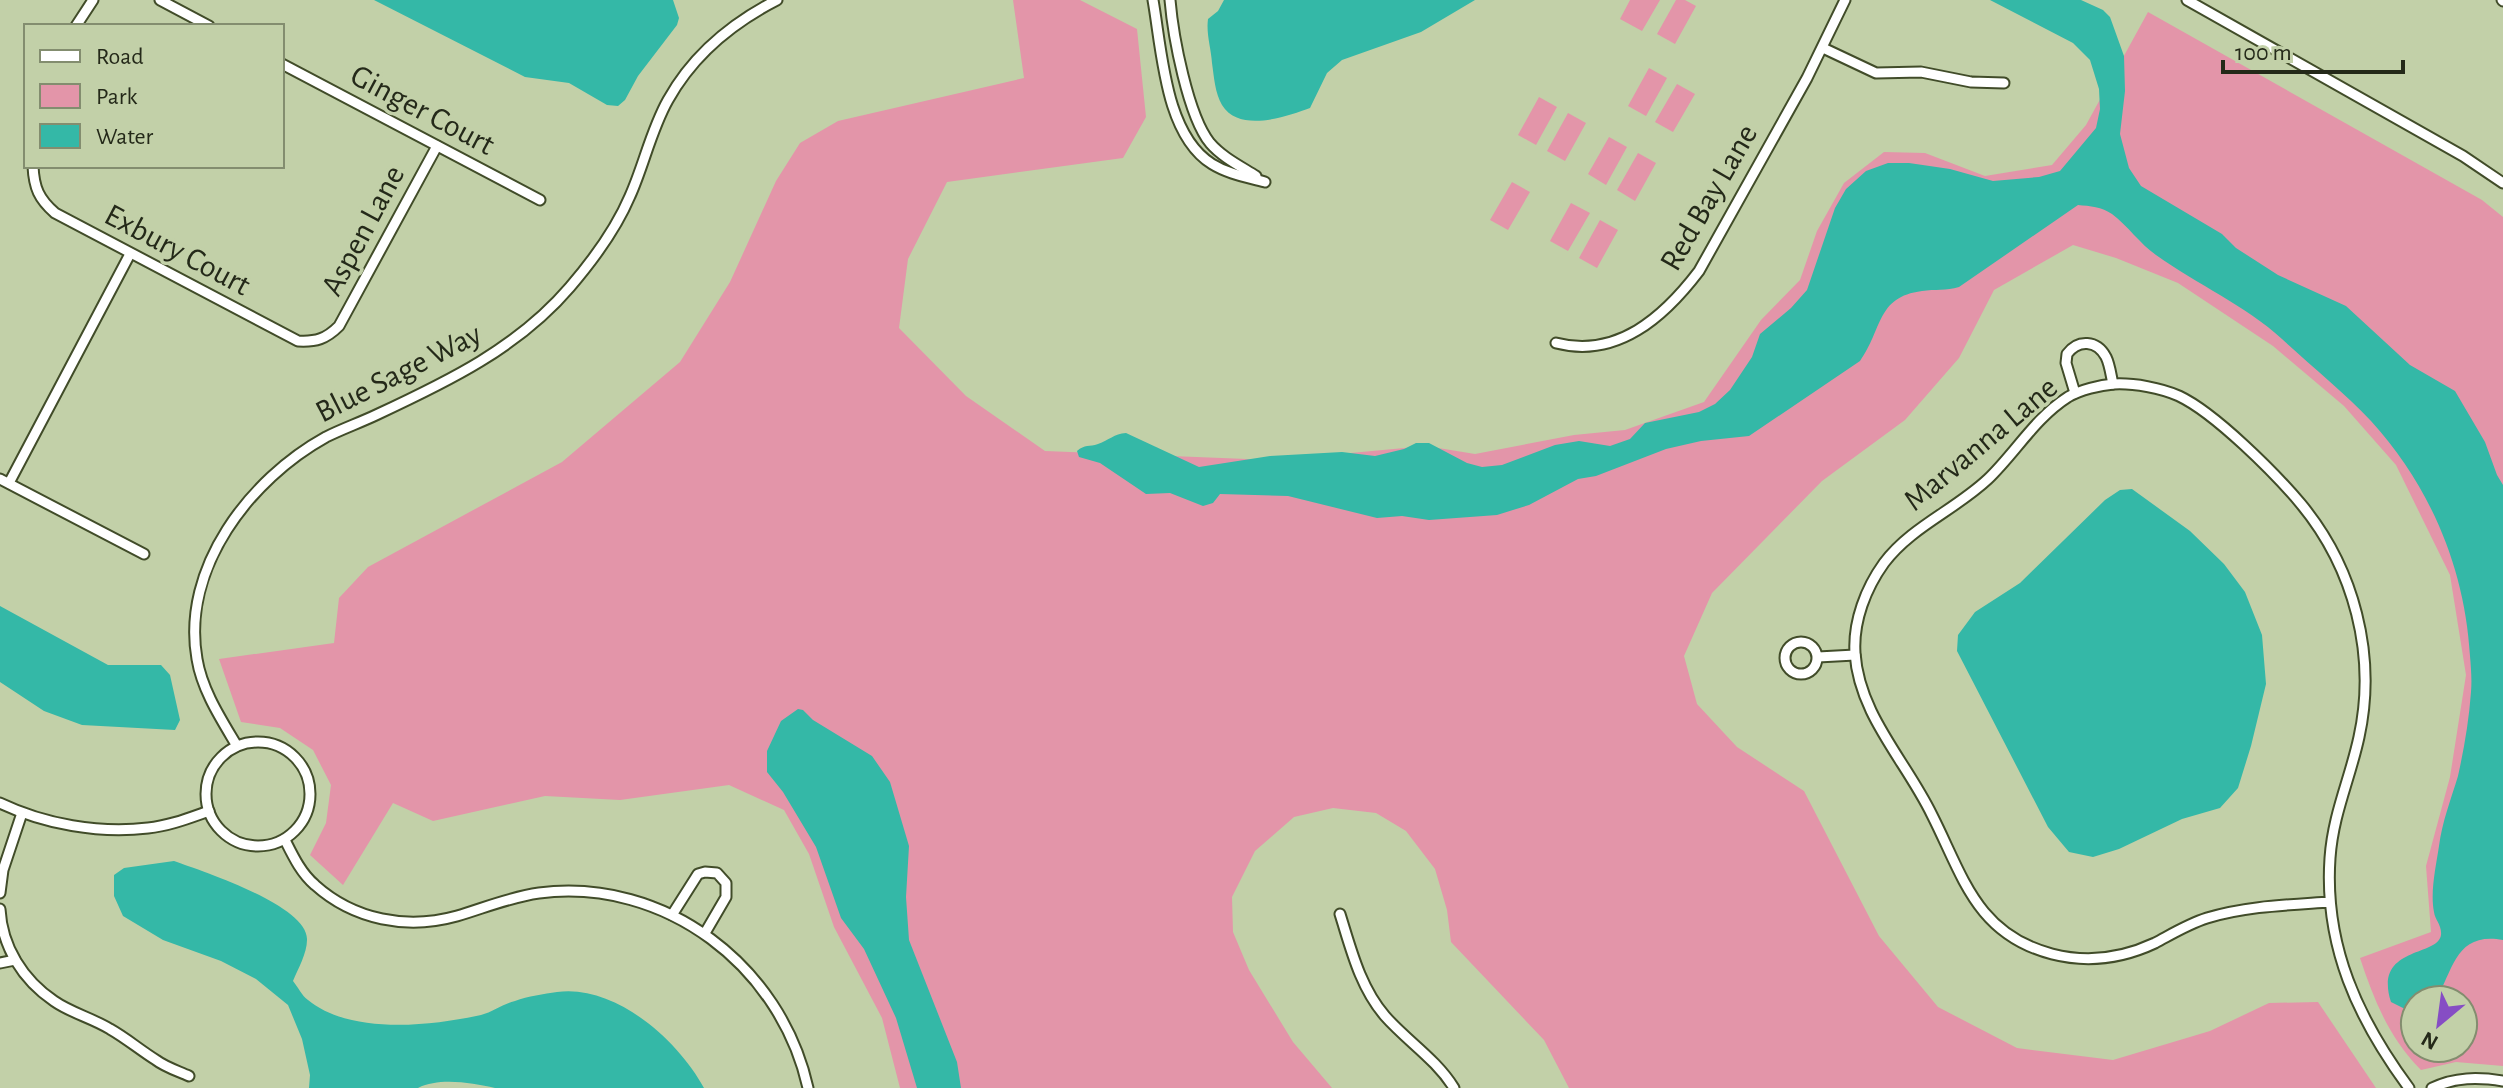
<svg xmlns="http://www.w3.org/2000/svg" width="2503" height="1088" viewBox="0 0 2503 1088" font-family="'Alegreya Sans',sans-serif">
	<rect width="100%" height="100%" fill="#c2d0a8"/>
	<g fill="#e395a9" fill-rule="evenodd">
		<path d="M 1013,0 L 1080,0 L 1137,29 L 1146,117 L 1123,158 L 947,182 L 908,259 L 899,328 L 966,396 L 1045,451 L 1275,460 L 1426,446 L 1475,454 L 1574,435 L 1625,430 L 1704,402 L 1761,320 L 1800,280 L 1817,231 L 1844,183 L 1884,152 L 1925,153 L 1985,176 L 2052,165 L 2086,125 L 2148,12 L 2482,200 L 2503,217 L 2503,1066 L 2456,1062 L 2421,1070 C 2389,1038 2374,1000 2360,958 L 2431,932 L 2426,866 L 2450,777 L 2466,675 L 2450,575 L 2396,465 L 2344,406 L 2273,346 L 2178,283 L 2116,258 L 2073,245 L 1994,290 L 1959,358 L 1905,420 L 1822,481 L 1712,593 L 1684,656 L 1697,704 L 1737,747 L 1804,791 L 1879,936 L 1938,1007 L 2017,1048 L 2113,1060 L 2210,1031 L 2269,1003 L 2318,1002 L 2376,1088 L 1569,1088 L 1544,1040 L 1451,942 L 1447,910 L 1435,869 L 1406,831 L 1376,813 L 1333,808 L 1294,817 L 1255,851 L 1232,897 L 1233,932 L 1249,970 L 1293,1042 L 1332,1088 L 900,1088 L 882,1018 L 834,927 L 809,854 L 784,810 L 729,785 L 620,800 L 545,796 L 433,821 L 393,803 L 343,885 L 310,855 L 326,823 L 331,785 L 313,750 L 280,728 L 241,722 L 219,659 L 334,643 L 339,598 L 368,567 L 562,462 L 680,362 L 730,282 L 776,181 L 800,143 L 838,121 L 1024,78 ZM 2415,1000 L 2463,1000 L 2463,1048 L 2415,1048 Z"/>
		<path d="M 1630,0 L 1660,0 L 1642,31 L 1620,19 Z"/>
		<path d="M 1676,0 L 1685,0 L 1696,6 L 1675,44 L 1657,34 Z"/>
		<path d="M 1649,68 L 1667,78 L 1646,116 L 1628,106 Z"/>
		<path d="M 1677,84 L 1695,94 L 1673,132 L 1655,122 Z"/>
		<path d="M 1539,97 L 1557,107 L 1536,145 L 1518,135 Z"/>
		<path d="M 1568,113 L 1586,123 L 1565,161 L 1547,151 Z"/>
		<path d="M 1609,137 L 1627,147 L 1606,185 L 1588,174 Z"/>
		<path d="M 1638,153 L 1656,163 L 1635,201 L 1617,190 Z"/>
		<path d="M 1512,182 L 1530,192 L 1508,230 L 1490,220 Z"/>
		<path d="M 1571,203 L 1590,213 L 1568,251 L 1550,241 Z"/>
		<path d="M 1600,220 L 1618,230 L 1597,268 L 1579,258 Z"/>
	</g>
	<g fill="#34b8a7">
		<path d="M 374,0 L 673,0 L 679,18 L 677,25 L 638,76 L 625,100 L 618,106 L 607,105 L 569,83 L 525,77 Z"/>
		<path d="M 1224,0 L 1475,0 L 1421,32 L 1342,60 L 1327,73 L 1310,108 C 1286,117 1239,133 1222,105 C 1215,93 1214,77 1212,63 C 1211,48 1206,34 1208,19 L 1218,11 Z"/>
		<path d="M 1990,0 L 2081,0 L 2103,10 L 2110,17 L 2124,56 L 2125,91 L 2120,134 L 2129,168 L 2141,186 L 2222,234 L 2236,248 L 2278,275 L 2346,306 L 2410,365 L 2455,391 L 2485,442 L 2497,475 L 2503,485 L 2503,940 C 2456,932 2454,968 2436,1000 L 2415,1000 L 2415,1014 L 2391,1002 C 2373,946 2438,957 2441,935 C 2442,925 2435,920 2434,912 C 2430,892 2436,866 2439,846 C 2442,822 2451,799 2458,776 C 2464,749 2469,720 2471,692 C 2472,680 2471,668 2470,656 C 2465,568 2430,486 2371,421 C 2344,392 2311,366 2282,339 C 2245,305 2198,285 2156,255 C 2140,244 2128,226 2112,214 C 2102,207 2090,206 2078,205 L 1959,287 C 1946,291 1935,289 1922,291 C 1876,297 1883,329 1860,361 L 1749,436 L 1701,441 L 1666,449 L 1596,476 L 1578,479 L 1529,505 L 1497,515 L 1429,520 L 1402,516 L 1377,518 L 1288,496 L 1220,494 L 1213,503 L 1203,506 L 1170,493 L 1146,494 L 1100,463 L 1079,457 L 1077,451 C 1085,444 1089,447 1098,444 C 1109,440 1114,434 1126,433 L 1199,467 L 1270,456 L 1342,452 L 1375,456 L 1404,449 L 1416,443 L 1429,443 L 1467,463 L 1482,467 L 1502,465 L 1555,445 L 1579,441 L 1610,446 L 1630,439 L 1645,423 L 1699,412 L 1715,404 L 1730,390 L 1752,357 L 1760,334 L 1791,308 L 1807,290 L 1835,208 L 1846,189 L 1866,171 L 1888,163 L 1909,163 L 1950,169 L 1993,181 L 2039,177 L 2060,171 L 2096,128 L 2100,109 L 2099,89 L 2090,60 L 2073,43 Z"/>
		<path d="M 2132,489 L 2190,531 L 2224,564 L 2245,592 L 2262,635 L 2266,684 L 2251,746 L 2238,788 L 2220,808 L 2182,819 L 2119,849 L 2093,857 L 2069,852 L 2048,827 L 1957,651 L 1958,635 L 1975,612 L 2020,583 L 2105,500 L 2120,490 Z"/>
		<path d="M 0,606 L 108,665 L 161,665 L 170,675 L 180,720 L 175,730 L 82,725 L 44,711 L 0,682 Z"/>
		<path d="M 798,709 L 803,710 L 813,720 L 872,756 L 890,782 L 909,846 L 906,897 L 909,940 L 957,1062 L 961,1088 L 917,1088 L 896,1018 L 864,949 L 841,918 L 816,847 L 783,792 L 767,772 L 767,751 L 781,721 Z"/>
		<path d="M 174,861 C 202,871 309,906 307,940 C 307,953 298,969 293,981 C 298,987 302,996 308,1000 C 351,1035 431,1026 481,1015 C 493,1012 503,1004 515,1001 C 528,996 544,994 557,992 C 615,984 678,1040 704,1088 L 495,1088 C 472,1083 440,1077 418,1088 L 309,1088 L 310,1075 L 302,1039 L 288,1005 L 256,979 L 221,961 L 163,940 L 123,916 L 114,896 L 114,875 L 124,868 Z"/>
	</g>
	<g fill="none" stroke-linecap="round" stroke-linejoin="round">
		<g stroke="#414c29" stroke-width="13">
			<g id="minor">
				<path d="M 160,0 L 209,26"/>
				<path d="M 1153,0 C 1162,51 1165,135 1212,164 C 1228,174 1247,177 1265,182"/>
				<path d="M 1170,0 C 1173,36 1188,116 1210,143 C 1222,157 1240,166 1256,176"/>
				<path d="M 2187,0 L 2463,156 L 2503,183"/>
				<path d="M 2502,0 L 2503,1"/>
				<path d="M 76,26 L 93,0"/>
				<path d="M 1823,48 L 1876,73 L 1921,72 L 1971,82 L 2004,83"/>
				<path d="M 282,64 L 540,200"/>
				<path d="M 33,166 C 34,188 39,199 55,213 L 298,341 C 316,342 326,339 339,326 L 437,146"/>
				<path d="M 1556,343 C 1617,359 1664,317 1699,271 L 1807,78 L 1845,0"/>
				<path d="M 2075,393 L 2066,363 L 2067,354 C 2078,339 2097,340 2106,357 C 2110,365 2111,376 2113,384"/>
				<path d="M 0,479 L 144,554"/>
				<path d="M 9,483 L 130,254"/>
				<circle cx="1801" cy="658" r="16"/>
				<path d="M 1818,657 L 1855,655"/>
				<circle cx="258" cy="794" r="52"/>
				<path d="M 237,746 C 221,719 202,690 197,659 C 181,568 250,479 326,437 C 342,429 359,423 376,415 C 447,382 518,348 570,287 C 594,259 616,229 630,196 C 644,165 651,130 668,100 C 693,55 732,23 777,0"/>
				<path d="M 0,803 C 44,824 99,834 148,828 C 169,826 189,818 209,811"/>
				<path d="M 285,840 C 293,856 301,873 315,885 C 354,920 407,930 457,916 C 484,908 510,897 539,893 C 665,877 781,966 808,1088"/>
				<path d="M 0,893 L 3,870 L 22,813"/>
				<path d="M 2330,902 C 2288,905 2247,906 2207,918 C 2188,924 2172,934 2155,943 C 2123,958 2087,963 2052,954 C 1976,934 1963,876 1932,815 C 1906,761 1859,715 1855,653 C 1853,621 1866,588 1884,563 C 1911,527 1955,510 1988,479 C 2016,452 2035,418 2068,397 C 2080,390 2100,385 2114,384 C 2134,383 2161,388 2179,396 C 2215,413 2275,473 2301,504 C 2354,568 2377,655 2359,737 C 2350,779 2333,814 2330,858 C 2324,946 2358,1019 2409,1088"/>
				<path d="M 0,909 C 2,947 23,980 54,1001 C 71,1013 92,1018 110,1029 C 126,1038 140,1050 156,1060 C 165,1067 178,1071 189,1076"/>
				<path d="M 1340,914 C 1351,949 1360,987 1385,1016 C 1407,1041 1436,1059 1454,1088"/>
				<path d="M 672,915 L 698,874 L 705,872 L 717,873 L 726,883 L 726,897 L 705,933"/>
				<path d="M 0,963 L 15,960"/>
				<path d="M 2432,1088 C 2455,1077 2478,1077 2503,1081"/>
			</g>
		</g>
		<use href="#minor" stroke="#fff" stroke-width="9"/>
	</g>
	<g text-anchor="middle" stroke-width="7" stroke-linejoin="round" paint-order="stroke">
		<g font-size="32" fill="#242919" stroke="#c2d0a8">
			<text transform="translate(423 109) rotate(28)" y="11">Ginger Court</text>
			<text transform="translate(1708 197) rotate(-60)" y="11">Red Bay Lane</text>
			<text transform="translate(362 230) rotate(-62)" y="11">Aspen Lane</text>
			<text transform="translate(178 249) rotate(28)" y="11">Exbury Court</text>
			<text transform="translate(398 372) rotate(-27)" y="11">Blue Sage Way</text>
			<text transform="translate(1980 443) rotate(-40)" y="11">Marvanna Lane</text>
		</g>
	</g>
	<rect x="24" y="24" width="260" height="144" fill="#c2d0a8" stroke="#838d6f" stroke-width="2"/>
	<rect x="40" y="50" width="40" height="12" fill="#ffffff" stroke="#838d6f" stroke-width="2"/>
	<text x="96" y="64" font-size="24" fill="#242919">Road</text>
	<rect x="40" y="84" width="40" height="24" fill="#e395a9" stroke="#838d6f" stroke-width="2"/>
	<text x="96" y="104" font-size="24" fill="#242919">Park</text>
	<rect x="40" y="124" width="40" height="24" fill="#34b8a7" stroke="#838d6f" stroke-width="2"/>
	<text x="96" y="144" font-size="24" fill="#242919">Water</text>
	<g transform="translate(2439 1024) rotate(209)"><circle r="38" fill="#c2d0a8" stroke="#838d6f" stroke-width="2"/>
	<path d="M0-6L14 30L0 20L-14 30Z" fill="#864dc4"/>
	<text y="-12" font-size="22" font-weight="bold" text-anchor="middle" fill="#242919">N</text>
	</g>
	<path d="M2223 60v12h180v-12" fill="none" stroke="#242919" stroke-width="4"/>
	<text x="2235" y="60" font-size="24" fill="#242919" stroke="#c2d0a8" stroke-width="6" paint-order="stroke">100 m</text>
</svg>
